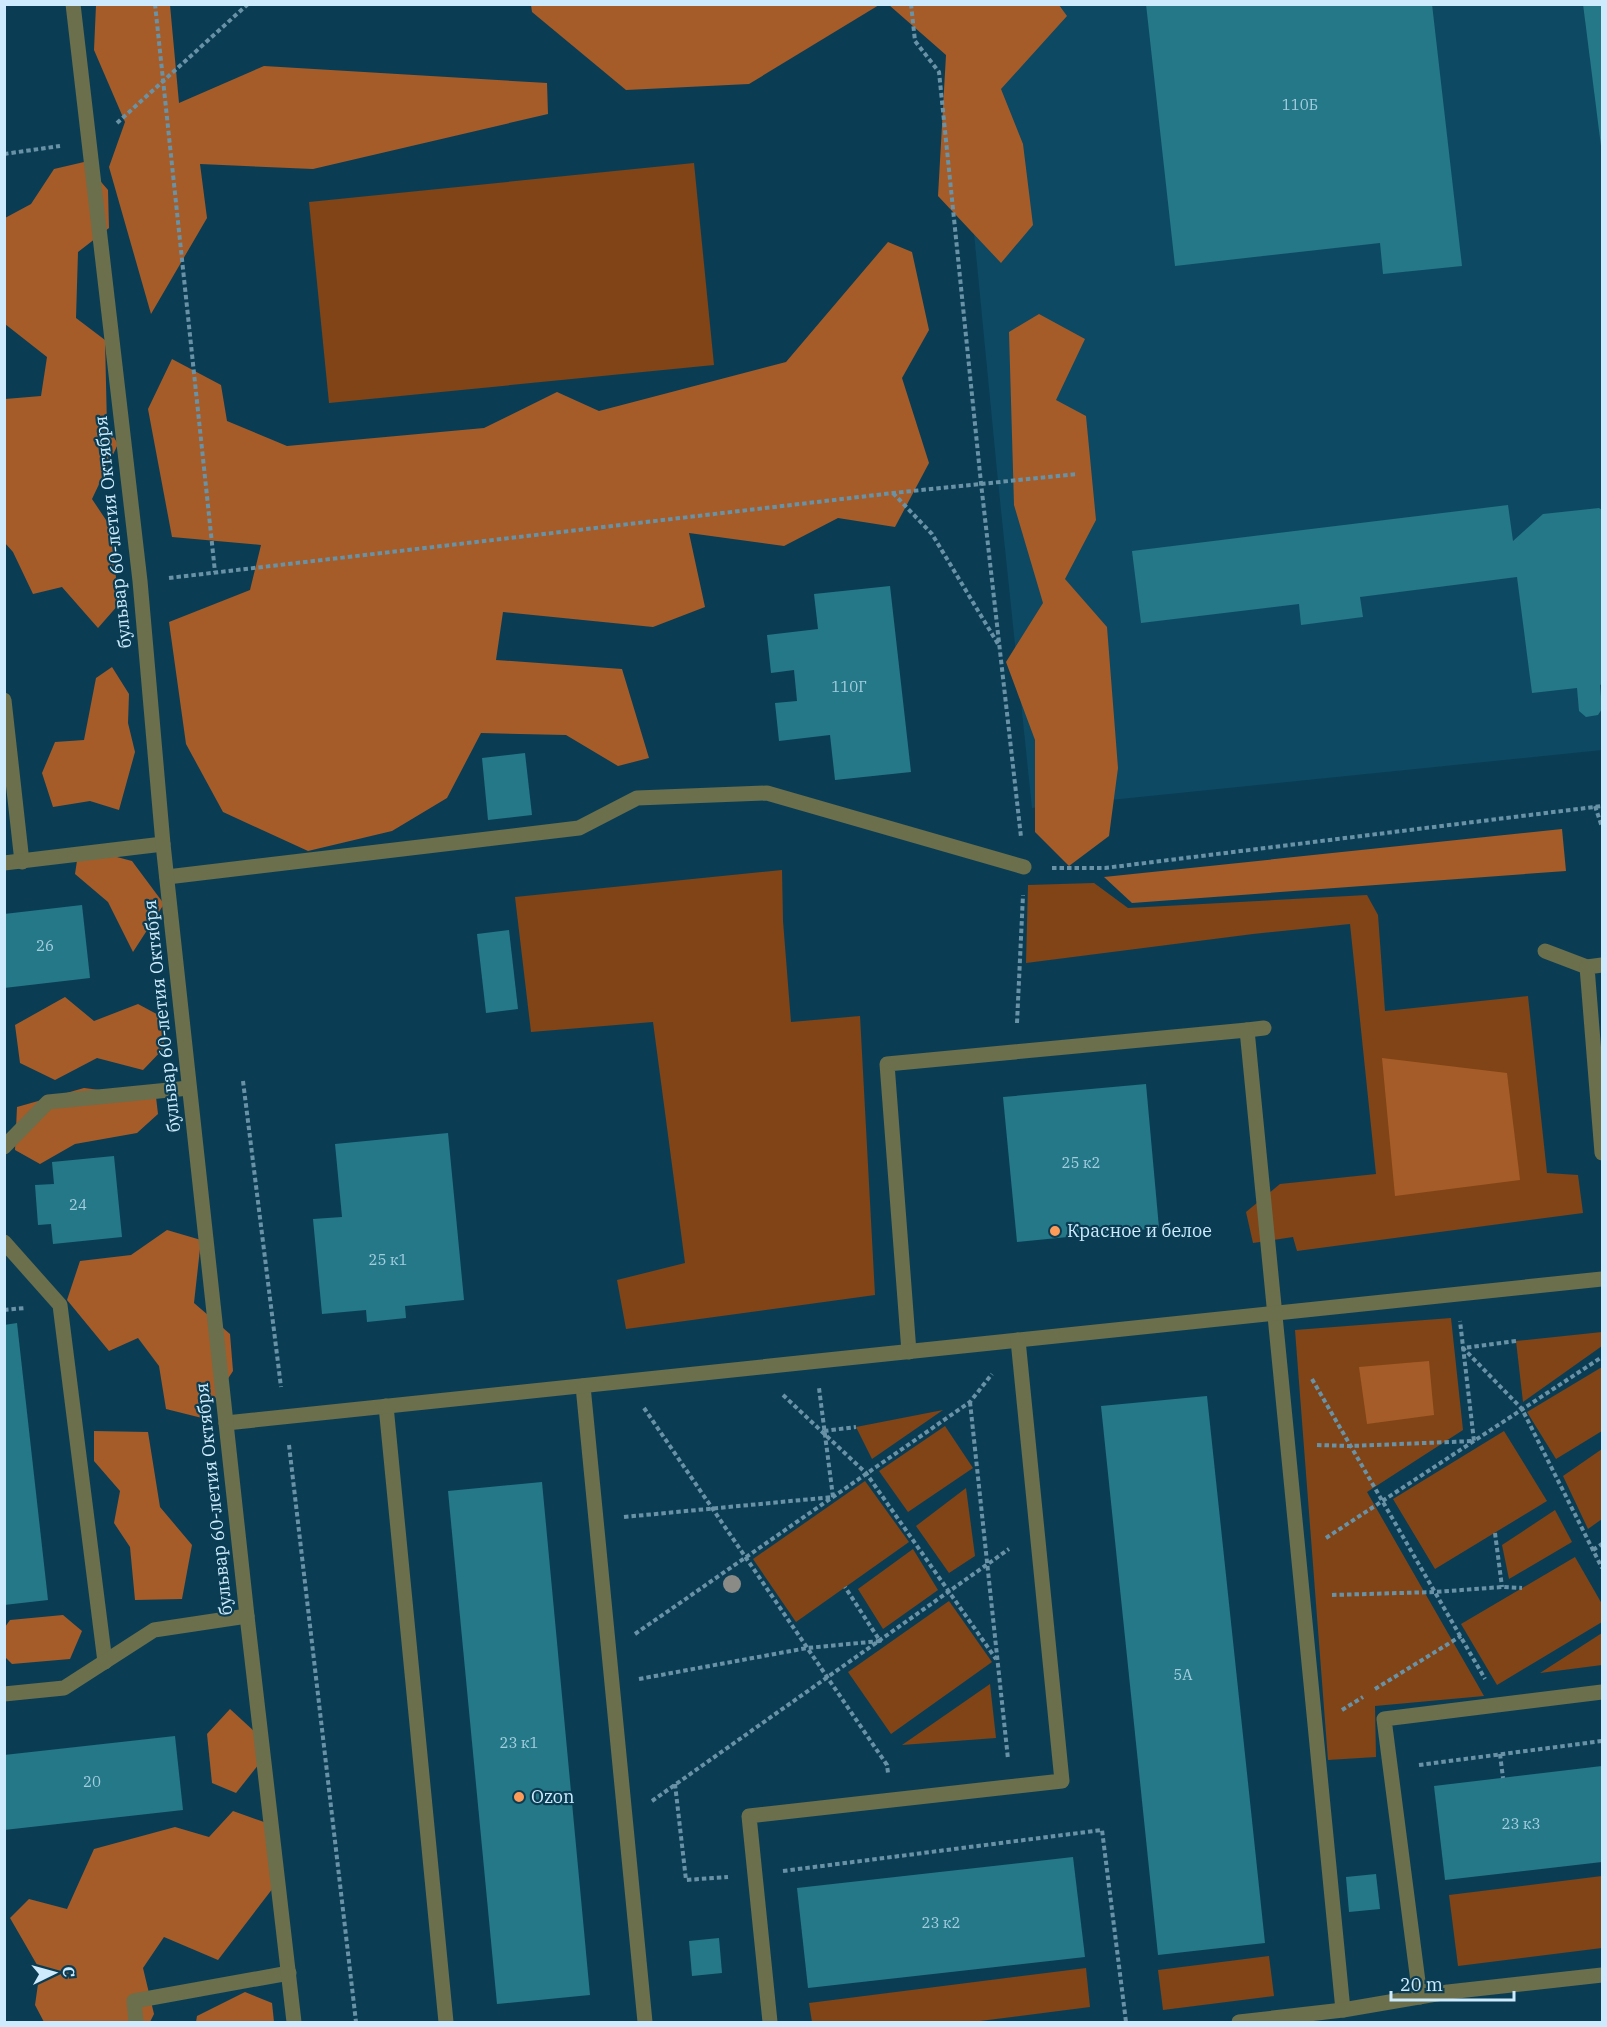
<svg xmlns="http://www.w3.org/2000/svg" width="1607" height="2027" viewBox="0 0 1607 2027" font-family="'IBM Plex Serif',serif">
	<rect width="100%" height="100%" fill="#0a3d54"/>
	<path fill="#0d4963" d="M 927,5 L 1602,5 L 1602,750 L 1032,808 L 998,481 L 955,37 Z"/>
	<g fill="#804417">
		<path d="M 694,163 L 714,365 L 329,403 L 309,202 Z"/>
		<path d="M 782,870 L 783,921 L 791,1022 L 860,1016 L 875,1295 L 626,1329 L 617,1280 L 685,1263 L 653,1022 L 531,1032 L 515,897 Z"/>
		<path d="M 1094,883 L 1128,908 L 1367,895 L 1378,915 L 1385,1011 L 1528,996 L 1547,1173 L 1578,1175 L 1583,1213 L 1297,1251 L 1293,1237 L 1253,1243 L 1246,1212 L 1280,1184 L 1376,1174 L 1350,924 L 1253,934 L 1026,963 L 1028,885 Z"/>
		<path d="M 1451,1318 L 1463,1430 L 1367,1492 L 1484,1696 L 1375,1706 L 1376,1757 L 1328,1760 L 1295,1330 Z"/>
		<path d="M 1602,1332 L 1602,1346 L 1523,1402 L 1516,1341 Z"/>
		<path d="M 1602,1367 L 1602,1431 L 1556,1459 L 1527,1412 Z"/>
		<path d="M 943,1410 L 872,1459 L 856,1427 Z"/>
		<path d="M 945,1426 L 973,1468 L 908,1512 L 879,1471 Z"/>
		<path d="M 1504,1431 L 1547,1501 L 1435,1569 L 1393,1499 Z"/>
		<path d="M 1602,1449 L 1602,1519 L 1588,1529 L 1563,1476 Z"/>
		<path d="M 865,1481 L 909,1542 L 796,1622 L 753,1559 Z"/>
		<path d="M 966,1488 L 975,1556 L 949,1573 L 916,1526 Z"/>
		<path d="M 1555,1510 L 1572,1542 L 1509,1579 L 1502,1545 Z"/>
		<path d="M 913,1549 L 938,1590 L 883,1629 L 858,1589 Z"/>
		<path d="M 1575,1557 L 1602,1604 L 1602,1622 L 1497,1685 L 1461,1624 Z"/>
		<path d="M 949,1601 L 992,1662 L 891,1734 L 848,1672 Z"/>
		<path d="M 1602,1633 L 1602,1665 L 1540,1673 Z"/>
		<path d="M 990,1684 L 996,1738 L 902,1745 Z"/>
		<path d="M 1602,1876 L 1602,1948 L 1458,1966 L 1449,1895 Z"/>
		<path d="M 1269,1956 L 1274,1996 L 1163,2010 L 1158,1970 Z"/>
		<path d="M 1086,1968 L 1090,2007 L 972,2022 L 812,2022 L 809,2003 Z"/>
	</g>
	<g fill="#a55c28">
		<path d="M 96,5 L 170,5 L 179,103 L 264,66 L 547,83 L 548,114 L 313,169 L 200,164 L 207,218 L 151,314 L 109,167 L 125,122 L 94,50 Z"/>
		<path d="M 531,5 L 531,4 L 879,5 L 749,84 L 626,90 L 532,12 Z"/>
		<path d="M 889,5 L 1059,5 L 1067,16 L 1001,89 L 1023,144 L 1033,225 L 1001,263 L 938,196 L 946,55 Z"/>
		<path d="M 84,162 L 108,190 L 109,228 L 78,252 L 76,318 L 105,340 L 107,426 L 118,444 L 92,499 L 110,526 L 119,604 L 98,628 L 62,587 L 33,594 L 13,552 L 5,543 L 5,399 L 41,396 L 47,357 L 5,324 L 5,218 L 31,204 L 54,169 Z"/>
		<path d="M 888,242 L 912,252 L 929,330 L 902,378 L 929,463 L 895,527 L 838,518 L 784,546 L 689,533 L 705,607 L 653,627 L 503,612 L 496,660 L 622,669 L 649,758 L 618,766 L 566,735 L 481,733 L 447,798 L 392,831 L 308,851 L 223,812 L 186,744 L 169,622 L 250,590 L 261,545 L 172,537 L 148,409 L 172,359 L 221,385 L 227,421 L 287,446 L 484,428 L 557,392 L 599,411 L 786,362 Z"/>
		<path d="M 1039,314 L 1085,339 L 1056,400 L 1086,416 L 1096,520 L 1065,579 L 1107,627 L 1118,768 L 1109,836 L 1069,866 L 1035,832 L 1035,740 L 1006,662 L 1043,603 L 1014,505 L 1009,332 Z"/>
		<path d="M 112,667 L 129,694 L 128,723 L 135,752 L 119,810 L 90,801 L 53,807 L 42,773 L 55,742 L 84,740 L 96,678 Z"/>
		<path d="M 1562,829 L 1566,871 L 1132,903 L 1104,877 Z"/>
		<path d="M 79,847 L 132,861 L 164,904 L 133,952 L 108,902 L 75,874 Z"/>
		<path d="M 65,997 L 94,1021 L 138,1004 L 164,1018 L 164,1048 L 143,1070 L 97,1058 L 55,1080 L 20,1063 L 15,1025 Z"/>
		<path d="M 1382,1058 L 1507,1073 L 1520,1180 L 1395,1196 Z"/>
		<path d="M 84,1088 L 156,1097 L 158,1114 L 137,1133 L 75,1144 L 40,1164 L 15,1150 L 17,1107 Z"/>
		<path d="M 167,1230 L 201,1240 L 194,1303 L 230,1334 L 233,1371 L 202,1418 L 166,1409 L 159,1366 L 138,1338 L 109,1351 L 67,1300 L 80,1261 L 131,1255 Z"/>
		<path d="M 1429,1361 L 1434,1415 L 1367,1424 L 1359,1367 Z"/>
		<path d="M 94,1431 L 148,1432 L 160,1507 L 192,1545 L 182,1599 L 135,1600 L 130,1547 L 114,1523 L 120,1491 L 94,1461 Z"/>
		<path d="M 63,1615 L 82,1631 L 70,1659 L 12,1664 L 5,1657 L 5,1627 L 10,1620 Z"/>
		<path d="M 230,1709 L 255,1732 L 259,1764 L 236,1793 L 212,1783 L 207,1734 Z"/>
		<path d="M 233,1811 L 264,1822 L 273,1888 L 218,1960 L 164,1937 L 143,1968 L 154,2014 L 150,2022 L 44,2022 L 35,2005 L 40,1970 L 10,1918 L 29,1899 L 67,1909 L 94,1849 L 175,1827 L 209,1837 Z"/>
		<path d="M 245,1992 L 272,2003 L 274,2022 L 196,2022 L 197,2016 Z"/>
	</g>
	<g fill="#257888">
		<path d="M 1146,4 L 1432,4 L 1462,266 L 1383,274 L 1380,243 L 1175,266 Z"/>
		<path d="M 1583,4 L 1602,4 L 1602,146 L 1601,146 Z"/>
		<path d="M 1508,505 L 1513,541 L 1543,514 L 1599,508 L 1602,510 L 1602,684 L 1600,685 L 1602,709 L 1598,715 L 1586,717 L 1579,711 L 1577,688 L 1532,693 L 1517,577 L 1360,597 L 1363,617 L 1301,625 L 1299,604 L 1141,623 L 1132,551 Z"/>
		<path d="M 890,586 L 911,772 L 835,780 L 830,735 L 779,741 L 775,703 L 797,701 L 794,670 L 771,673 L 767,635 L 818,629 L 814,594 Z"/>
		<path d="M 525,753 L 532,815 L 488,820 L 482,758 Z"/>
		<path d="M 82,905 L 90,978 L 4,988 L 4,914 Z"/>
		<path d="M 509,930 L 518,1009 L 486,1013 L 477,934 Z"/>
		<path d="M 1146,1084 L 1159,1228 L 1017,1242 L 1003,1097 Z"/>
		<path d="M 448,1133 L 464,1300 L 405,1306 L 406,1318 L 367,1322 L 366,1310 L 322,1314 L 313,1219 L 342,1217 L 335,1144 Z"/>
		<path d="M 114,1156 L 122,1237 L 53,1244 L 51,1224 L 38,1225 L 35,1185 L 54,1184 L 52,1162 Z"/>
		<path d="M 17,1323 L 48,1600 L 4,1605 L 4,1325 Z"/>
		<path d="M 1207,1396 L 1265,1943 L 1158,1955 L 1101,1406 Z"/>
		<path d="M 542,1482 L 590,1995 L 497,2004 L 448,1491 Z"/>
		<path d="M 175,1736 L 183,1810 L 4,1830 L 4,1755 Z"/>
		<path d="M 1602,1766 L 1602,1862 L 1445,1880 L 1434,1786 Z"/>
		<path d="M 1073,1857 L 1085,1957 L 808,1988 L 797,1888 Z"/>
		<path d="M 1376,1874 L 1380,1909 L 1349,1912 L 1346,1877 Z"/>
		<path d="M 719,1938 L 722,1973 L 692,1976 L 689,1941 Z"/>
	</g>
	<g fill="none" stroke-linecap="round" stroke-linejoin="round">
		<g stroke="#6992a6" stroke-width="4" stroke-dasharray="4.5 3" stroke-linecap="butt">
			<path d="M 155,4 L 215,572"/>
			<path d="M 911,4 L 915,41 L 939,72 L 981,483 L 1021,837"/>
			<path d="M 117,123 L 248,4"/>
			<path d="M 4,154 L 60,146"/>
			<path d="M 893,493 L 932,534 L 998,644"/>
			<path d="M 169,578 L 893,493 L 1077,474"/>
			<path d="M 1595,806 L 1602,827"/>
			<path d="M 1052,868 L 1105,868 L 1602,806"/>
			<path d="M 1017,1023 L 1023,895"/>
			<path d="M 243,1081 L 281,1387"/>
			<path d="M 4,1310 L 25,1308"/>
			<path d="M 1516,1341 L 1463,1348 L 1522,1409 L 1602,1568"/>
			<path d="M 1312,1379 L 1485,1679"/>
			<path d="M 783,1395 L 866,1473 L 996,1659"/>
			<path d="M 970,1402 L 1008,1759"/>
			<path d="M 644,1408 L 887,1765 L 888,1773"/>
			<path d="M 824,1431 L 856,1427"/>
			<path d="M 289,1445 L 356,2022"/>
			<path d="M 1317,1445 L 1351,1446 L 1474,1441 L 1460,1321"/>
			<path d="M 624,1517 L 833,1497 L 819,1388"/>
			<path d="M 1495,1533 L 1502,1587"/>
			<path d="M 1326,1538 L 1602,1357"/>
			<path d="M 1593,1550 L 1602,1544"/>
			<path d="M 1332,1595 L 1435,1592 L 1502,1587 L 1522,1588"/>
			<path d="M 635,1634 L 970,1402 L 992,1374"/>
			<path d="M 639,1679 L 807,1648 L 880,1641 L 845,1587"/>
			<path d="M 1375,1689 L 1461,1636"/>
			<path d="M 1342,1710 L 1363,1697"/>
			<path d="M 1500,1754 L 1503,1778"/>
			<path d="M 1419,1765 L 1602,1741"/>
			<path d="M 675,1784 L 686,1880 L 728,1877"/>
			<path d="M 652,1801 L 1009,1549"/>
			<path d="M 783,1871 L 1102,1830 L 1126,2022"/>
		</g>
		<g stroke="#6b6f4c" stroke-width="15">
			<path d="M 4,700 L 22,862"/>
			<path d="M 4,863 L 163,844"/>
			<path d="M 167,877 L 579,828 L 637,798 L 767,793 L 1024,867"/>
			<path d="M 1545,951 L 1587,967"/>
			<path d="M 1602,965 L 1587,967 L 1602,1153"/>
			<path d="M 1247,1030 L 1264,1028"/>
			<path d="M 4,1147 L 48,1102 L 189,1088"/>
			<path d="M 4,1242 L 60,1305 L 105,1662"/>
			<path d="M 909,1352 L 887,1064 L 1247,1030 L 1343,2010"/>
			<path d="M 583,1386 L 645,2022"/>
			<path d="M 386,1406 L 446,2022"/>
			<path d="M 226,1423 L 1602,1279"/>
			<path d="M 4,1694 L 64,1688 L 154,1630 L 247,1616"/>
			<path d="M 1420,1997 L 1384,1719 L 1602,1692"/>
			<path d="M 136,2022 L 134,2001 L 289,1973"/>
			<path d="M 770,2022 L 749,1816 L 1062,1781 L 1018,1340"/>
			<path d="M 1239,2022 L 1343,2010 L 1448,1992 L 1602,1975"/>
		</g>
		<path stroke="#6b6f4c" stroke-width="15" d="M 73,4 L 140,581 L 163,844 L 247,1616 L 294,2022"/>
	</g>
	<circle fill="#8a8a87" cx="732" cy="1584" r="9"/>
	<g fill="#fe9b58" stroke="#0a3d54" stroke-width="2">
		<circle cx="1055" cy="1231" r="6"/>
		<circle cx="519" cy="1797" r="6"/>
	</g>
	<g text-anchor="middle" stroke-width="4.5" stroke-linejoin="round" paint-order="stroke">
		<g font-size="15" fill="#a3cee0">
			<text x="1300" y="110">110Б</text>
			<text x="849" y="692">110Г</text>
			<text x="45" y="951">26</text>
			<text x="1081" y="1168">25 к2</text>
			<text x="78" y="1210">24</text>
			<text x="388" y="1265">25 к1</text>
			<text x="1183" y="1680">5А</text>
			<text x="519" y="1748">23 к1</text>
			<text x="92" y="1787">20</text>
			<text x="1521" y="1829">23 к3</text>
			<text x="941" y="1928">23 к2</text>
		</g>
		<g font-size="18" fill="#cdebfd" stroke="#0a3d54">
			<text transform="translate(113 532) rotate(-96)" y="6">бульвар 60-летия Октября</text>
			<text transform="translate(162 1016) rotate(-96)" y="6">бульвар 60-летия Октября</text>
			<text transform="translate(214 1499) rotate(-96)" y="6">бульвар 60-летия Октября</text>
		</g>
		<g font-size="18" fill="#cdebfd" stroke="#0a3d54" text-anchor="start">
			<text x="1067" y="1237">Красное и белое</text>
			<text x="531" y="1803">Ozon</text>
		</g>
	</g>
	<rect width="1607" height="2027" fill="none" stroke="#cdebfd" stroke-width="12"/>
	<g transform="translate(54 1973) rotate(85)" stroke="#0a3d54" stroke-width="4.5" paint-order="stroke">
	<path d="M0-4.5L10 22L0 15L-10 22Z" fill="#cdebfd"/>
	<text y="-9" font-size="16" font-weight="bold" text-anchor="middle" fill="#cdebfd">С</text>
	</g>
	<path d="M1391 1991v9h123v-9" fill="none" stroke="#cdebfd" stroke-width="3"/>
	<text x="1400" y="1991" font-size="18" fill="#cdebfd" stroke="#0a3d54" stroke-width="4.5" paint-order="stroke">20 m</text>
</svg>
